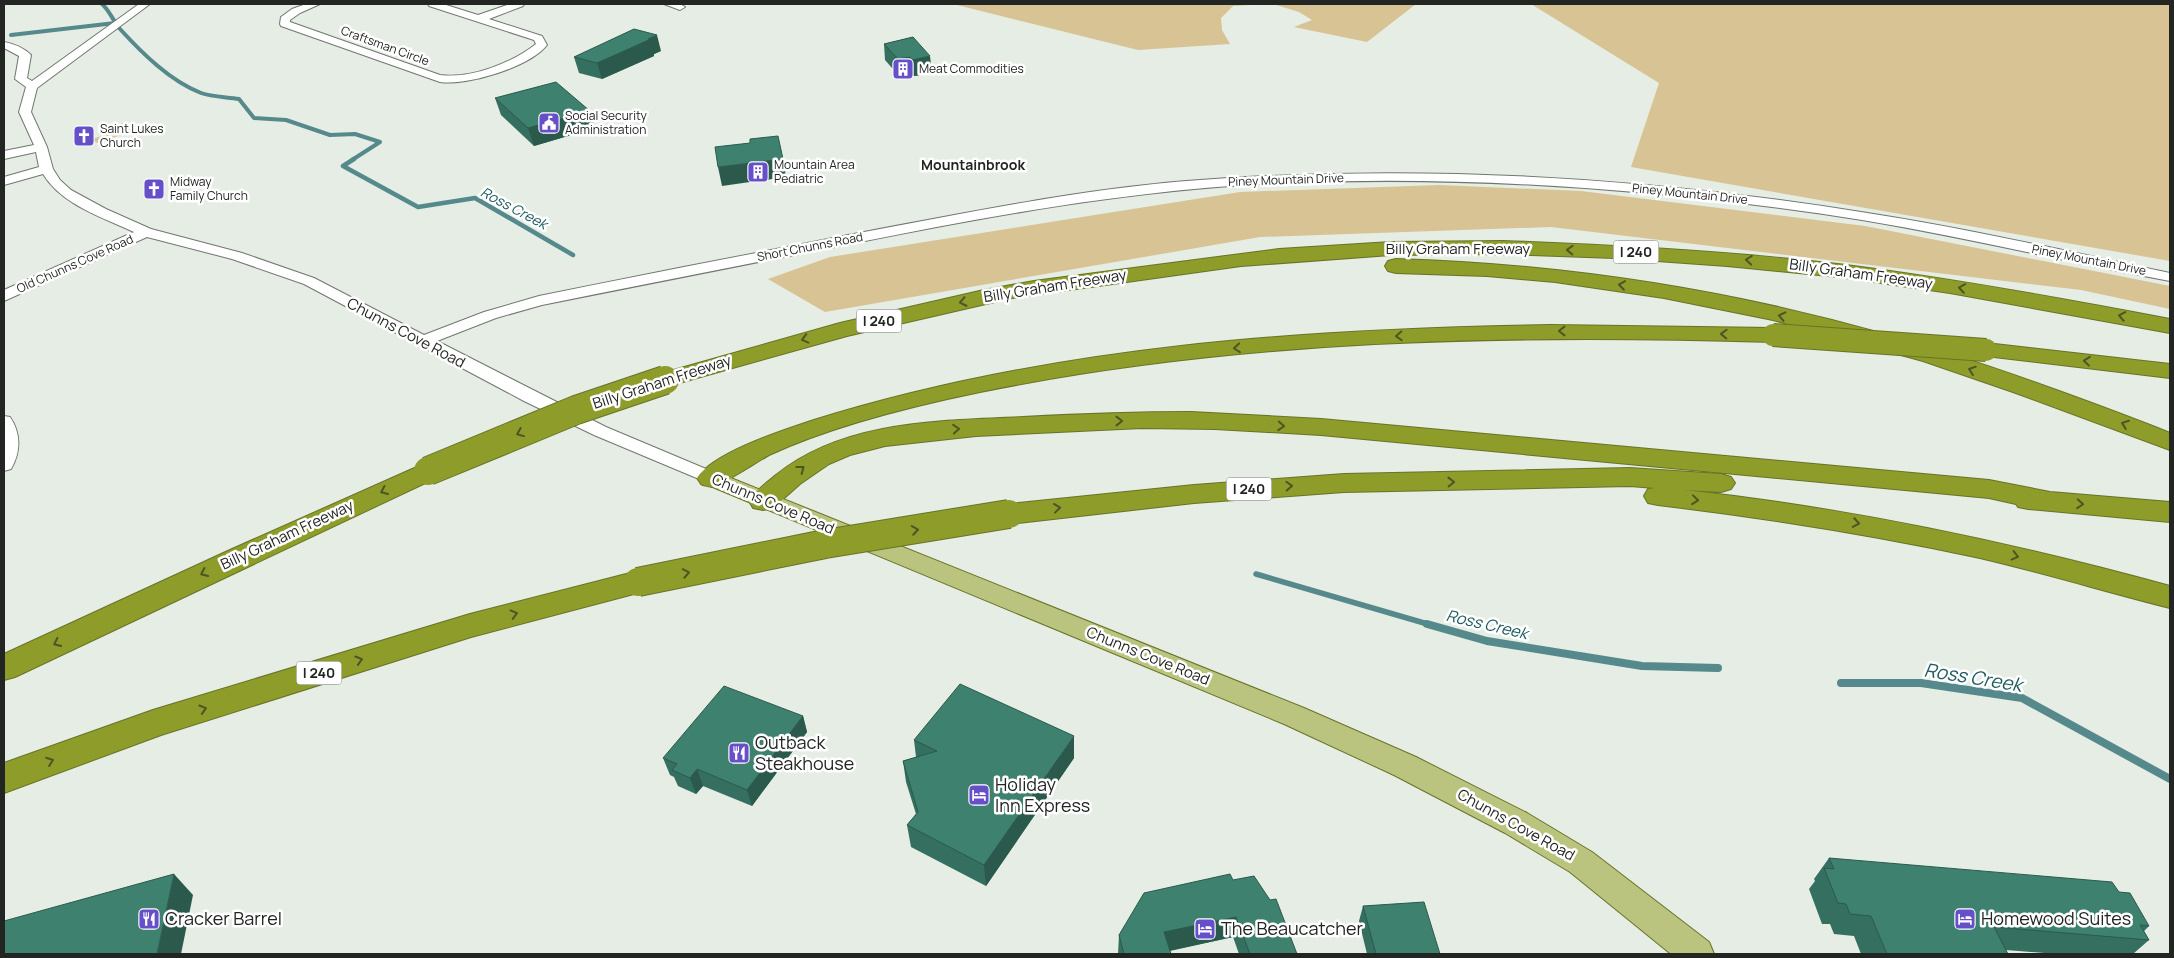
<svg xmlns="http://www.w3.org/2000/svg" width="2174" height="958" viewBox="0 0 2174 958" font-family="Manrope,sans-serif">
	<rect width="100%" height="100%" fill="#e5ede4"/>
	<g fill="#d7c393">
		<path d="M 953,4 L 1267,4 L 1233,6 L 1221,18 L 1222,30 L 1230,44 L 1138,50 Z"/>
		<path d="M 1273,4 L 1416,4 L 1367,42 L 1294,27 L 1312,20 L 1299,12 Z"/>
		<path d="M 1531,4 L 2170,4 L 2170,261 L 1631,167 L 1659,83 Z"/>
		<path d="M 126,122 L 136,130 L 97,143 L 92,139 L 108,134 L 103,129 Z"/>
		<path d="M 1439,185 L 1581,191 L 1865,226 L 2170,286 L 2170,309 L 2081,290 L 1551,227 L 1260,237 L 825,312 L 768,279 L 830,257 L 1240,192 Z"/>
	</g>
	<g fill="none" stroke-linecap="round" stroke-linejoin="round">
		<g stroke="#55898c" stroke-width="4">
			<path d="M 102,4 C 110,11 113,21 120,29 C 142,53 170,81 201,93 C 212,97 227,97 239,99 L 254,118 L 286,120 L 330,135 L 355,134 L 380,142 L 352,160"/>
			<path d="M 11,35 L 115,23"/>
		</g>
		<path stroke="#55898c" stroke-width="4.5" d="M 354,159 L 343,166 L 418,207 L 475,198 L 573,255"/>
		<path stroke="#55898c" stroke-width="5.5" d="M 1256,574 L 1431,625"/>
		<g stroke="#55898c" stroke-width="8">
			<path d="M 1427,624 L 1487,641 L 1642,666 L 1718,668"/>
			<path d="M 1841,683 L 1921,683 L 2022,698 L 2170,779"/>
		</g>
		<g stroke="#70776f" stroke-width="2">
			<g id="minor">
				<path d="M 139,4 L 150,4 L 37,88 L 31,112 L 47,147 L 53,169 L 60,180 L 71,190 L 106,209 L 151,229 L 242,253 L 314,278 L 424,335 L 484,312 L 539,296 C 647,274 756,253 864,232 C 976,211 1087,188 1200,180 C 1421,164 1643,177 1861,212 C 1965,228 2067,251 2170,273 L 2170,281 C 2067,262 1965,237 1862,220 C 1671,190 1477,175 1284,183 C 1137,189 994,215 850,244 C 747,264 644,284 542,305 L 496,318 L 437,341 L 606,427 L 718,474 L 720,478 L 718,482 L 711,484 L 594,435 L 524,401 L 304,284 L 232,259 L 147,237 L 4,301 L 4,290 L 134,232 C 102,217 62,205 43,174 L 4,185 L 4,177 L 39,167 L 36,152 L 4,159 L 4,151 L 34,145 L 19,112 L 26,87 L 15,79 L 19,56 L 4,48 L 4,42 C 14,44 23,47 31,55 L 27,78 L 32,81 Z"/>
				<path d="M 306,4 L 320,4 L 300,13 L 290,20 L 290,22 L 440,75 C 471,79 512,63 536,44 L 534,40 L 429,6 L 428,4 L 443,4 L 478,15 L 510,4 L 524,4 L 523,6 L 489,19 L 542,36 L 547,45 C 530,67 467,86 440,82 L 281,26 L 280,24 L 281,17 L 292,9 Z"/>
				<path d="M 664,4 L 680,4 L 685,7 L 680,10 Z"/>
				<path d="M 4,416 L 10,417 C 21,433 21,452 11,469 L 4,471 Z"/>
			</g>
		</g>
		<g stroke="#687327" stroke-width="2">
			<path id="major" d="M 711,470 L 1304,708 L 1416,757 L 1527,813 L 1592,852 L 1709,942 L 1714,954 L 1671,954 L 1570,872 L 1505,833 L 1394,775 L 1284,724 L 703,483 L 699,478 L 703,473 Z"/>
		</g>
		<g stroke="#687327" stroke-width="2">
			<g id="highway">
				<path d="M 1503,241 C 1615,245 1727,251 1838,264 C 1950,278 2060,298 2170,319 L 2170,333 L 1950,293 L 1839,277 L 1727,266 L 1615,258 L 1503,254 L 1391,255 L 1241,266 L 1012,298 L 847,336 L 665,387 L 656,385 L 653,380 L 656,375 L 840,323 L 984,290 L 1034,281 L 1279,249 L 1391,242 Z"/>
				<path d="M 1396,259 C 1563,264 1727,289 1888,335 C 1977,360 2064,392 2150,425 L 2170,433 L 2170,450 L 2013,392 L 1923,361 L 1773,320 L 1664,298 L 1555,282 L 1487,276 L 1396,273 L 1388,271 L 1385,266 L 1388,261 Z"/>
				<path d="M 1551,325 L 1773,328 L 1781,330 L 1785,335 L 1781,340 L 1773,342 C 1508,334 1240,339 980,392 C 912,406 832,426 769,455 C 758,461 720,486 712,487 C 710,487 703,485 701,484 L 697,478 C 714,452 784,430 814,420 C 1052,346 1303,329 1551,325 Z"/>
				<path d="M 1986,343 L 2170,364 L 2170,378 L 1977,355 L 1974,350 L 1977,345 Z"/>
				<path d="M 1191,412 L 1321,419 L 1989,480 L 2050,492 L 2170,502 L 2170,522 L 2028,509 L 2018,507 L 2016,504 L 1989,498 L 1321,435 L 1215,429 L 1142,428 L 976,436 L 885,446 L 850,455 L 829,464 L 800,484 L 773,508 L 763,510 L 753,508 L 749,501 C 756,490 766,483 776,475 C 844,420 941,421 1023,417 C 1079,414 1135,412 1191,412 Z"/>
				<path d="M 428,462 L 438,465 L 442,471 L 438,477 L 15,677 L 4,680 L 4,654 L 230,550 Z"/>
				<path d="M 1630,468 L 1721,474 L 1731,477 L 1735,483 L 1731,489 L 1721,492 L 1684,490 C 1849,508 2010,542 2170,586 L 2170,608 C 2107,592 2044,573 1980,558 C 1873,535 1766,518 1658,505 L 1648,503 L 1644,496 L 1648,489 L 1655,488 L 1630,486 L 1344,492 L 1194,503 L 1009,524 L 999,521 L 995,514 L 999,507 L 1009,504 L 1194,485 L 1344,474 Z"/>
				<path d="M 638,571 L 649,574 L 653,582 L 649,590 L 471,637 L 161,735 L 4,793 L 4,763 L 153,710 L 470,614 Z"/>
			</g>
		</g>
		<use href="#minor" fill="#fff" fill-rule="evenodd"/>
		<use href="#major" fill="#bbc47f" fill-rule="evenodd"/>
		<use href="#highway" fill="#8e9d2a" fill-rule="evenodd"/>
		<g stroke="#687327" stroke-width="24" stroke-linecap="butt">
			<path id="highway-bridge-far1" d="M 1773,335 L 1986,350"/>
		</g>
		<g stroke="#687327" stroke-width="30" stroke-linecap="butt">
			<g id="highway-bridge">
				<path d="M 428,471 L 576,410 L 665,380"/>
				<path d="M 638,582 L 825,544 L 1009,514"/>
			</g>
		</g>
		<use href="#highway-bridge-far1" stroke="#8e9d2a" stroke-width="22"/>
		<use href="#highway-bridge" stroke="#8e9d2a" stroke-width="28"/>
	</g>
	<g fill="#356f5f">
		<path d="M 913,37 L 932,73 L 914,76 L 912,74 L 899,76 L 885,60 L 884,44 Z"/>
		<path d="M 661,51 L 654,54 L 654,56 L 602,79 L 579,73 L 574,57 Z"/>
		<path d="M 495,98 L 595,128 L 534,146 L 501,115 Z"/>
		<path d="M 803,716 L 807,732 L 752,806 L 703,786 L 696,794 L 678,786 L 674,777 L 670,775 L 663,758 Z"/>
		<path d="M 914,740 L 1074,758 L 986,886 L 911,847 L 907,825 L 916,814 L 906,782 L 903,761 L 916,757 Z"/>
		<path d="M 1829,858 L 2119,892 L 2149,926 L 2144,931 L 2149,940 L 2133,954 L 2057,954 L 2006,950 L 2008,954 L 1861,954 L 1854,936 L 1834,934 L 1830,924 L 1822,924 L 1809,889 L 1815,881 L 1814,879 Z"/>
		<path d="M 1233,880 L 1297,954 L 1239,954 L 1233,937 L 1170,951 L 1171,954 L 1118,954 L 1119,935 Z"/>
		<path d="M 1363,906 L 1440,954 L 1367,954 L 1359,921 Z"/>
	</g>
	<g fill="#2b5a4d">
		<path d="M 657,35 L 661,51 L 654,54 L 654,56 L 602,79 L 597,63 Z"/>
		<path d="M 930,56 L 932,73 L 914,76 L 912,60 Z"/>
		<path d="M 910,57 L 912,74 L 899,76 L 898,59 Z"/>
		<path d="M 590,111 L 595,128 L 534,146 L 528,128 Z"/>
		<path d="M 783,159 L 786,177 L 722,186 L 718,167 Z"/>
		<path d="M 803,716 L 807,732 L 752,806 L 747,790 Z"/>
		<path d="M 1074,736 L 1074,758 L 986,886 L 984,865 Z"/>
		<path d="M 697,769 L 703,786 L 696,794 L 690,778 Z"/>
		<path d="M 174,874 L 193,895 L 181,954 L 157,954 Z"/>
		<path d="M 1236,917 L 1233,937 L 1163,952 L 1164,932 Z"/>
	</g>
	<g fill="#3e816e" stroke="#2b5a4d">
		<path d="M 634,29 L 657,35 L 648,39 L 651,39 L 597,63 L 574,57 Z"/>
		<path d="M 913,37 L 930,56 L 912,60 L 910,57 L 898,59 L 884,44 Z"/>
		<path d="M 556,82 L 590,111 L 528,128 L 495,98 Z"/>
		<path d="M 778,136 L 783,159 L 718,167 L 715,147 L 750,143 L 750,139 Z"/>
		<path d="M 960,684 L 1074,736 L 984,865 L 907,825 L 918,812 L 903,761 L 937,751 L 914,740 Z"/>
		<path d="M 724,686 L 803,716 L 747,790 L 697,769 L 690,778 L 672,770 L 677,764 L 663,758 Z"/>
		<path d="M 1829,858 L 2112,882 L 2119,892 L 2130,893 L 2149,926 L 2140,925 L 2149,940 L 1994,927 L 2008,954 L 1887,954 L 1871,916 L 1850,914 L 1846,904 L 1838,903 L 1824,868 L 1834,869 Z"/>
		<path d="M 174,874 L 157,954 L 4,954 L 4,921 Z"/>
		<path d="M 1230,874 L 1233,880 L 1254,876 L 1270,900 L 1276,899 L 1297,954 L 1250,954 L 1236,917 L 1164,932 L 1171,954 L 1124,954 L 1119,935 L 1144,893 Z"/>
		<path d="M 1424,902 L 1440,954 L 1376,954 L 1363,906 Z"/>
	</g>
	<defs><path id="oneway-chevron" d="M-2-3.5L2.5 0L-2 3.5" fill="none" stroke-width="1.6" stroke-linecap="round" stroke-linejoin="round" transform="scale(1.25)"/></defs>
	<g stroke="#4d5525">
		<use href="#oneway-chevron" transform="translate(1570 250) rotate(-178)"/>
		<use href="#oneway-chevron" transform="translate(1749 260) rotate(-175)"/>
		<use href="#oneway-chevron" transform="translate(1622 285) rotate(-172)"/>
		<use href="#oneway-chevron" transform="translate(1962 288) rotate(-171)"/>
		<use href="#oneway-chevron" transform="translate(963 302) rotate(168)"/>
		<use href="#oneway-chevron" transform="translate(1782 316) rotate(-167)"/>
		<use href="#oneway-chevron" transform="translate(2122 316) rotate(-169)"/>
		<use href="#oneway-chevron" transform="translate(1562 331) rotate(-180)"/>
		<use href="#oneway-chevron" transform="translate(1724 334) rotate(-178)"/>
		<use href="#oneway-chevron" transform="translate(1399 336) rotate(177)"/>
		<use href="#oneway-chevron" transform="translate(805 339) rotate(165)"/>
		<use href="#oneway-chevron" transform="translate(1237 348) rotate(175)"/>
		<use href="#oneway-chevron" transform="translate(2087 361) rotate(-174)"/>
		<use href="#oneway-chevron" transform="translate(1972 370) rotate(-161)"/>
		<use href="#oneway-chevron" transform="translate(1119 421)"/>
		<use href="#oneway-chevron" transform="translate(2125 424) rotate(-159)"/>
		<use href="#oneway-chevron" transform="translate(1281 426) rotate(4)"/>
		<use href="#oneway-chevron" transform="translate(956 429) rotate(-5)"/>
		<use href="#oneway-chevron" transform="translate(520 433) rotate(158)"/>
		<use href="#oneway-chevron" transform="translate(801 469) rotate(-37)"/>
		<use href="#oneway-chevron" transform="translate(1451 482) rotate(-1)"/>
		<use href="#oneway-chevron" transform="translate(1289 486) rotate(-3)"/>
		<use href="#oneway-chevron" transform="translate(384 491) rotate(156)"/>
		<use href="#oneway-chevron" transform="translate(1695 500) rotate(6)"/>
		<use href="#oneway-chevron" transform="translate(2080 504) rotate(5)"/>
		<use href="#oneway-chevron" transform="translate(1057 508) rotate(-7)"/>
		<use href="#oneway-chevron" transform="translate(1856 523) rotate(10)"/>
		<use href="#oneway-chevron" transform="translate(915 530) rotate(-9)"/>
		<use href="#oneway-chevron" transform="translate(2015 556) rotate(14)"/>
		<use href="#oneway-chevron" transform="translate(204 573) rotate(155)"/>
		<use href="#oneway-chevron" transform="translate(686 573) rotate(-11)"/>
		<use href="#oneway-chevron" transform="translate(514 614) rotate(-15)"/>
		<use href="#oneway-chevron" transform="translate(57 643) rotate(155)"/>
		<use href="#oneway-chevron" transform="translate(359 660) rotate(-17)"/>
		<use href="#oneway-chevron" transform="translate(203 709) rotate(-17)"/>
		<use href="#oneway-chevron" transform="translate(50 761) rotate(-20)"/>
	</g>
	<defs>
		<g id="building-square" transform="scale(1.125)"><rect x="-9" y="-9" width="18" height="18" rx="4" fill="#6650c9" stroke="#fff"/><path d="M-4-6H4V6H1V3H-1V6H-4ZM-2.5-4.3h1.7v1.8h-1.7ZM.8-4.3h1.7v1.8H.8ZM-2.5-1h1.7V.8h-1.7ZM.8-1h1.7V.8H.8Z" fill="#fff"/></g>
		<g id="civic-square" transform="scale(1.125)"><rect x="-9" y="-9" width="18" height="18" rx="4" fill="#6650c9" stroke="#fff"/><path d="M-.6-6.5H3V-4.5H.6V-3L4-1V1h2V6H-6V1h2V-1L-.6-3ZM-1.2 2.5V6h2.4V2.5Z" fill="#fff"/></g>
		<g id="church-square" transform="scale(1.125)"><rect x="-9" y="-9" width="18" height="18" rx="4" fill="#6650c9" stroke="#fff"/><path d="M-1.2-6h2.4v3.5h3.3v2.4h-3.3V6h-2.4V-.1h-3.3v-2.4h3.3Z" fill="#fff"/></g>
		<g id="restaurant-square" transform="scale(1.125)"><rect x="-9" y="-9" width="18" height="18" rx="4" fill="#6650c9" stroke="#fff"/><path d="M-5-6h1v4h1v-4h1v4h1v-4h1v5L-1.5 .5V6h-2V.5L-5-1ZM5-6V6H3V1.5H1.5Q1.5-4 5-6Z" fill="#fff"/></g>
		<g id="hotel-square" transform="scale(1.125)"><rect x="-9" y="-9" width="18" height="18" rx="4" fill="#6650c9" stroke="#fff"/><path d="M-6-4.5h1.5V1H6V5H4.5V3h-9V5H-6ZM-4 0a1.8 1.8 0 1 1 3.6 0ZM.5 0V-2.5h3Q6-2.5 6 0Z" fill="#fff"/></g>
	</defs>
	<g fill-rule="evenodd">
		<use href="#building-square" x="903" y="69"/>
		<use href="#civic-square" x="549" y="123"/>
		<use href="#church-square" x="84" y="136"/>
		<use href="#building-square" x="758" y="172"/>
		<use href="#church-square" x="154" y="189"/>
		<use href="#restaurant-square" x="739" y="753"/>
		<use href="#hotel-square" x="979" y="795"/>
		<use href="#restaurant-square" x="149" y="919"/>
		<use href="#hotel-square" x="1965" y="919"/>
		<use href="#hotel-square" x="1205" y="929"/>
	</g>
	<g text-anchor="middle" stroke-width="5" stroke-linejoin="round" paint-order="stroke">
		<g font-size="12" fill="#222522" stroke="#fff">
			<text transform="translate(385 46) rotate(20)" y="4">Craftsman Circle</text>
			<text transform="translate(1286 180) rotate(-2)" y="4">Piney Mountain Drive</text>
			<text transform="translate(1690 194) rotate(6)" y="4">Piney Mountain Drive</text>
			<text transform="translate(810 247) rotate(-11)" y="4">Short Chunns Road</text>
			<text transform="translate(2089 260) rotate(11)" y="4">Piney Mountain Drive</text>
			<text transform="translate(75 264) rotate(-24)" y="4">Old Chunns Cove Road</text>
		</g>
		<g font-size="12" fill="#222522" stroke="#fff" text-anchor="start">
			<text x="919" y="73">Meat Commodities</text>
			<text x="565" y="120">Social Security<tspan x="565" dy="14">Administration</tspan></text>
			<text x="100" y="133">Saint Lukes<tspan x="100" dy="14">Church</tspan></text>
			<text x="774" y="169">Mountain Area<tspan x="774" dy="14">Pediatric</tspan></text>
			<text x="170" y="186">Midway<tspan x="170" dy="14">Family Church</tspan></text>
		</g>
		<g font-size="14" font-weight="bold" fill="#222522" stroke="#fff">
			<text x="973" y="170">Mountainbrook</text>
		</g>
		<g font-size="14" font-style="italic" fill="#1d5c60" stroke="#fff">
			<text transform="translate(514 208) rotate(28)" y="5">Ross Creek</text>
		</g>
		<g fill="#fff" stroke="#646664" stroke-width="1">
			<rect x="1613.5" y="240.5" width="45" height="23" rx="4"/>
			<rect x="856.5" y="309.5" width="45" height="23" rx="4"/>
			<rect x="1226.5" y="477.5" width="45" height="23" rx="4"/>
			<rect x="296.5" y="661.5" width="45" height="23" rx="4"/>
		</g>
		<g font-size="14" font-weight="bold" fill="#222522">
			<text x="1636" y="257">I 240</text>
			<text x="879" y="326">I 240</text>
			<text x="1249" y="494">I 240</text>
			<text x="319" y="678">I 240</text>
		</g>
		<g font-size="15" fill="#222522" stroke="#fff">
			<text x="1458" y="254">Billy Graham Freeway</text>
			<text transform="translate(1861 274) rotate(8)" y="5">Billy Graham Freeway</text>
			<text transform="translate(1055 286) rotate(-9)" y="5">Billy Graham Freeway</text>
			<text transform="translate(406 333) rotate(28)" y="5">Chunns Cove Road</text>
			<text transform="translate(662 382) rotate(-18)" y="5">Billy Graham Freeway</text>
			<text transform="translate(773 504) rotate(23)" y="5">Chunns Cove Road</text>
			<text transform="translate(287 535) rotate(-25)" y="5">Billy Graham Freeway</text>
			<text transform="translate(1148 656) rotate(22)" y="5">Chunns Cove Road</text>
			<text transform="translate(1516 825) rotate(29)" y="5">Chunns Cove Road</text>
		</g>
		<g font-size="16" font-style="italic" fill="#1d5c60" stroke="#fff">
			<text transform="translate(1487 624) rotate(13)" y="6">Ross Creek</text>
		</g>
		<g font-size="18" fill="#222522" stroke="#fff" text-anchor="start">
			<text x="755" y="749">Outback<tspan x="755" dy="21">Steakhouse</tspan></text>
			<text x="995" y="791">Holiday<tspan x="995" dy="21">Inn Express</tspan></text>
			<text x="165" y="925">Cracker Barrel</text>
			<text x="1981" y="925">Homewood Suites</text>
			<text x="1221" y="935">The Beaucatcher</text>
		</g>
		<g font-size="19" font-style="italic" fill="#1d5c60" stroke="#fff">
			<text transform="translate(1973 677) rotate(9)" y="7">Ross Creek</text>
		</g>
	</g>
	<rect width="2174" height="958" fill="none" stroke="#222522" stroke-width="10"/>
</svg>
